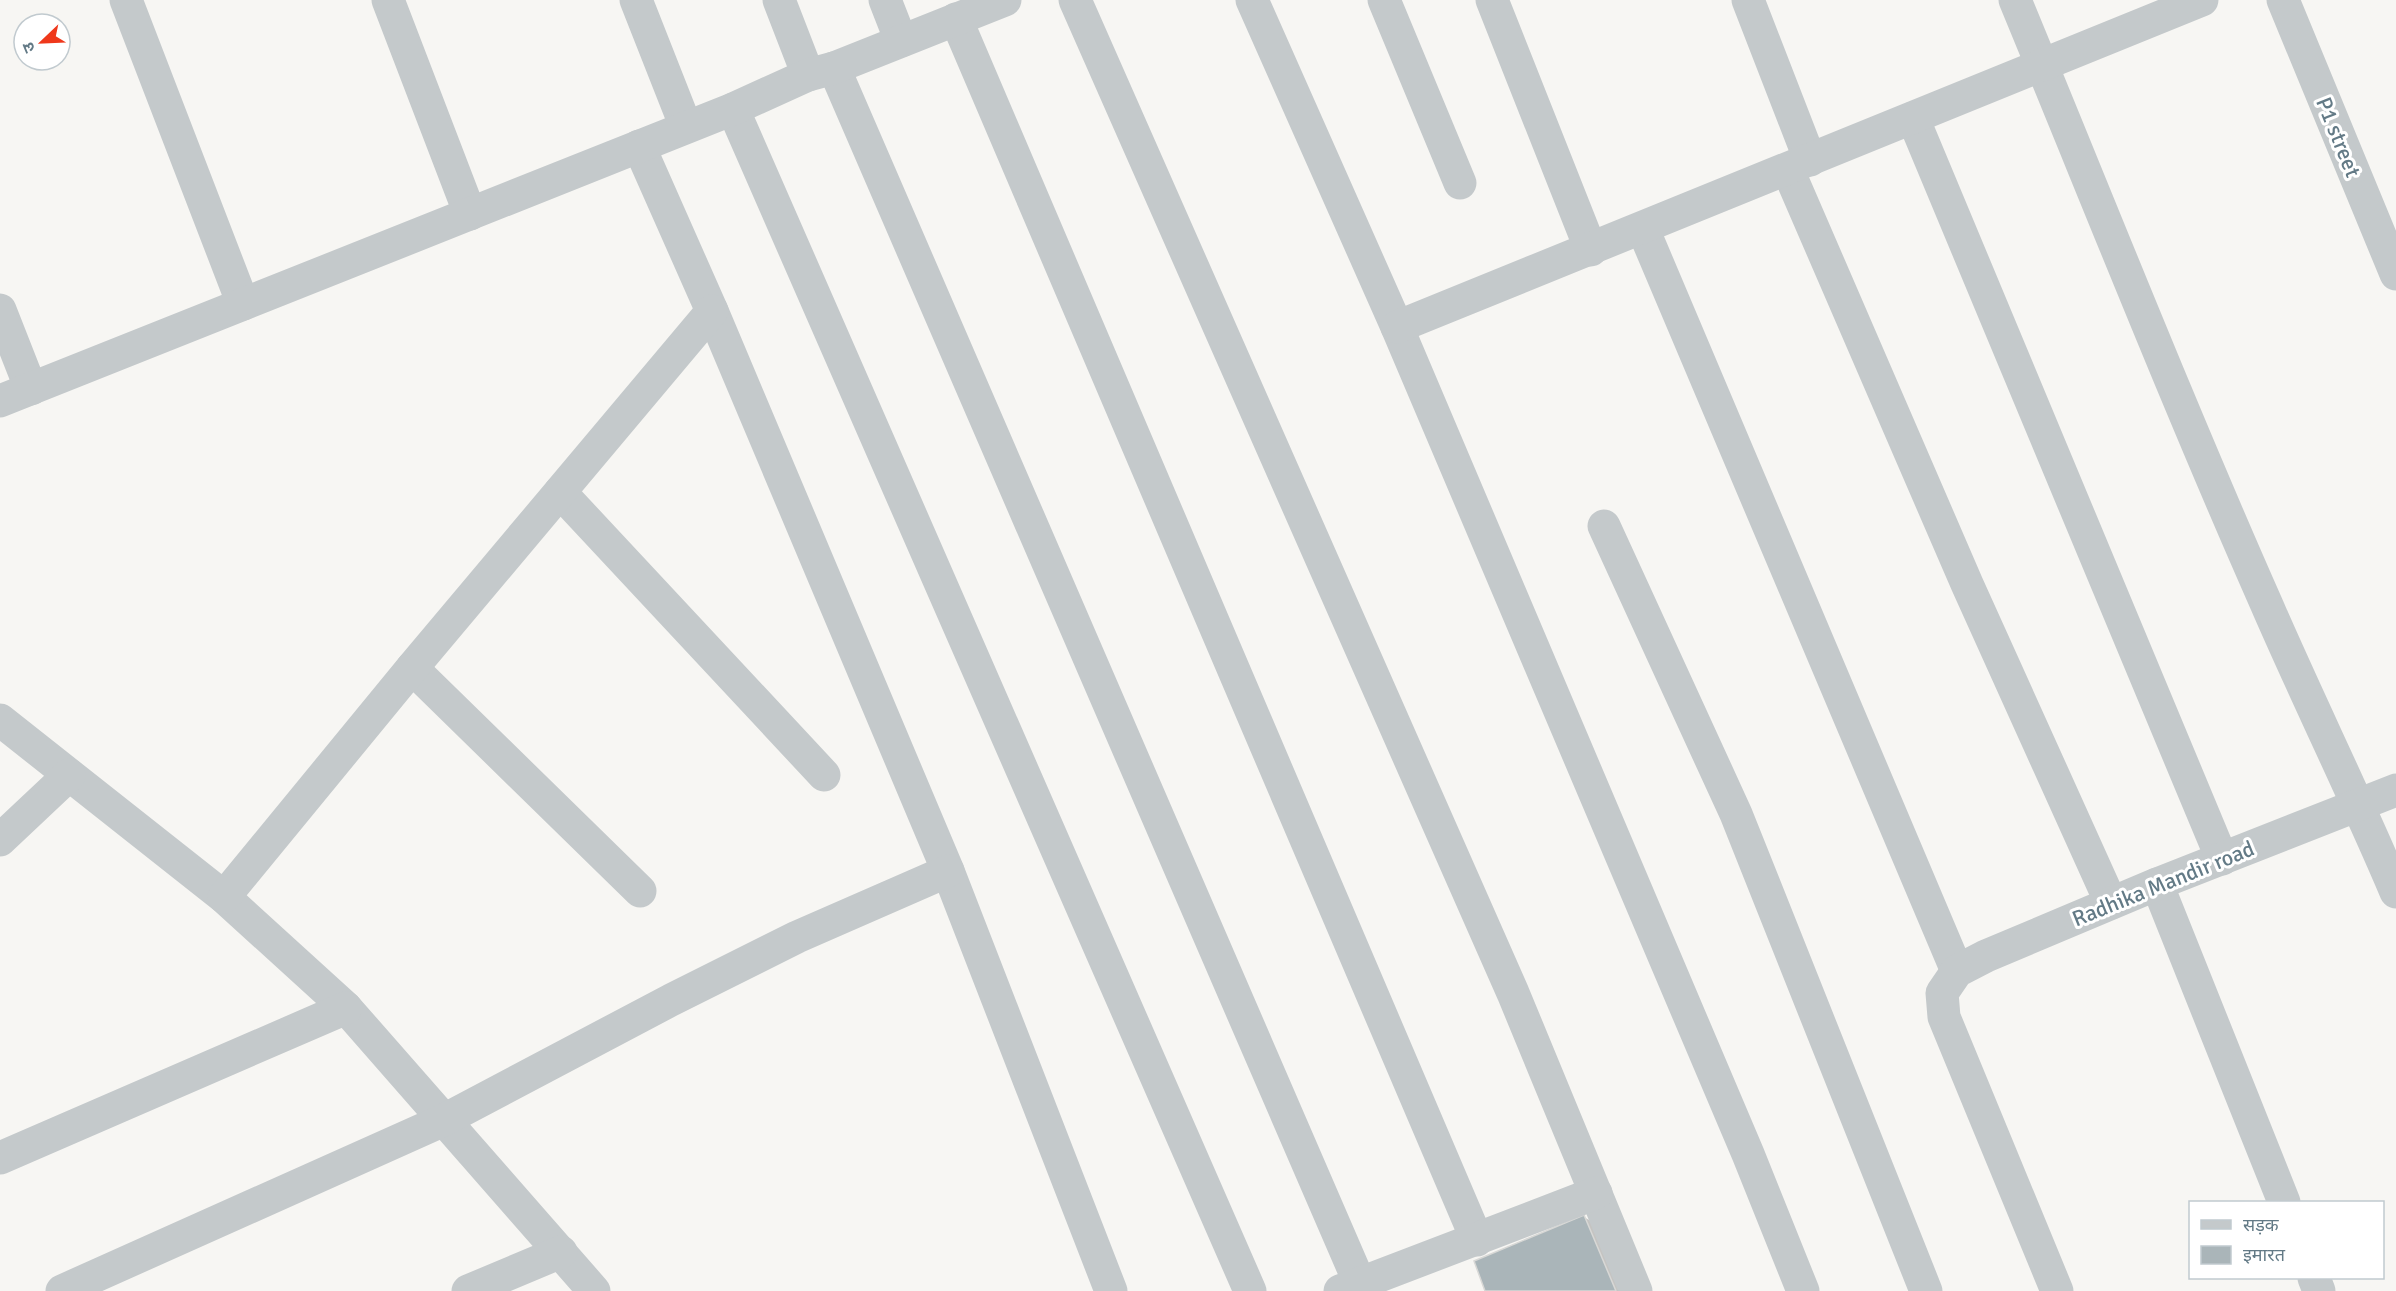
<svg xmlns="http://www.w3.org/2000/svg" width="2396" height="1291" viewBox="0 0 2396 1291" font-family="Signika,'Noto Sans Devanagari',sans-serif">
	<rect width="100%" height="100%" fill="#f7f6f3"/>
	<path fill="#0003" d="M 1584,1217 L 1611,1233 L 1636,1291 L 1487,1291 Z"/>
	<path fill="#aab5b9" stroke="#d8d8d6" stroke-width="1.5" d="M 1584,1215 L 1616,1291 L 1485,1291 L 1474,1261 Z"/>
	<g fill="none" stroke-linecap="round" stroke-linejoin="round">
		<g stroke="#c4c9cb" stroke-width="33">
			<path d="M 126,0 L 243,304"/>
			<path d="M 388,0 L 470,214"/>
			<path d="M 636,0 L 686,127"/>
			<path d="M 779,0 L 808,75"/>
			<path d="M 885,0 L 901,41"/>
			<path d="M 1075,0 L 1513,993 L 1636,1291"/>
			<path d="M 1252,0 L 1397,327 L 1748,1154 L 1803,1291"/>
			<path d="M 1384,0 L 1460,183"/>
			<path d="M 1492,0 L 1591,250"/>
			<path d="M 1748,0 L 1810,160"/>
			<path d="M 2015,0 C 2098,201 2178,404 2266,603 C 2308,700 2355,795 2396,892"/>
			<path d="M 2283,0 L 2396,274"/>
			<path d="M 956,19 L 1477,1240"/>
			<path d="M 834,68 L 1360,1284"/>
			<path d="M 733,109 L 1250,1291"/>
			<path d="M 1913,118 L 2222,859"/>
			<path d="M 639,146 L 712,311 L 948,871 L 1111,1291"/>
			<path d="M 1788,170 L 1967,584 L 2111,903"/>
			<path d="M 1643,229 L 1957,971"/>
			<path d="M 0,310 L 31,389"/>
			<path d="M 1397,327 L 2202,0"/>
			<path d="M 0,401 L 733,109 L 808,75 L 834,68 L 1005,0"/>
			<path d="M 560,492 L 824,775"/>
			<path d="M 1604,526 L 1736,814 L 1926,1291"/>
			<path d="M 412,668 L 640,891"/>
			<path d="M 0,720 L 224,897 L 346,1008 L 594,1291"/>
			<path d="M 0,840 L 69,775"/>
			<path d="M 2157,884 L 2284,1202"/>
			<path d="M 224,897 L 412,668 L 712,311"/>
			<path d="M 0,1158 L 346,1008"/>
			<path d="M 2314,1278 L 2319,1291"/>
			<path d="M 62,1291 L 444,1120 L 671,1000 L 797,937 L 948,871"/>
			<path d="M 468,1291 L 561,1252"/>
			<path d="M 1340,1291 L 1596,1193"/>
			<path d="M 2057,1291 L 1944,1017 L 1942,993 L 1957,971 L 1986,956 L 2157,884 L 2396,790"/>
		</g>
	</g>
	<g text-anchor="middle" stroke-width="6" stroke-linejoin="round" paint-order="stroke">
		<g font-size="22" fill="#637a86" stroke="#fff">
			<text transform="translate(2339 137) rotate(68)" y="8">P1 street</text>
			<text transform="translate(2163 883) rotate(-22)" y="8">Radhika Mandir road</text>
		</g>
	</g>
	<rect x="2189" y="1201" width="195" height="78" fill="#ffffff" stroke="#c1cacf" stroke-width="1.5"/>
	<rect x="2201" y="1220" width="30" height="9" fill="#c4c9cb" stroke="#c1cacf" stroke-width="1.5"/>
	<text x="2243" y="1231" font-size="18" fill="#637a86">सड़क</text>
	<rect x="2201" y="1246" width="30" height="18" fill="#aab5b9" stroke="#c1cacf" stroke-width="1.5"/>
	<text x="2243" y="1261" font-size="18" fill="#637a86">इमारत</text>
	<g transform="translate(42 42) rotate(247)"><circle r="28" fill="#ffffff" stroke="#c1cacf" stroke-width="1.5"/>
	<path d="M0-4.5L10 22L0 15L-10 22Z" fill="#ef381b"/>
	<text y="-9" font-size="16" font-weight="bold" text-anchor="middle" fill="#637a86">उ</text>
	</g>
</svg>
